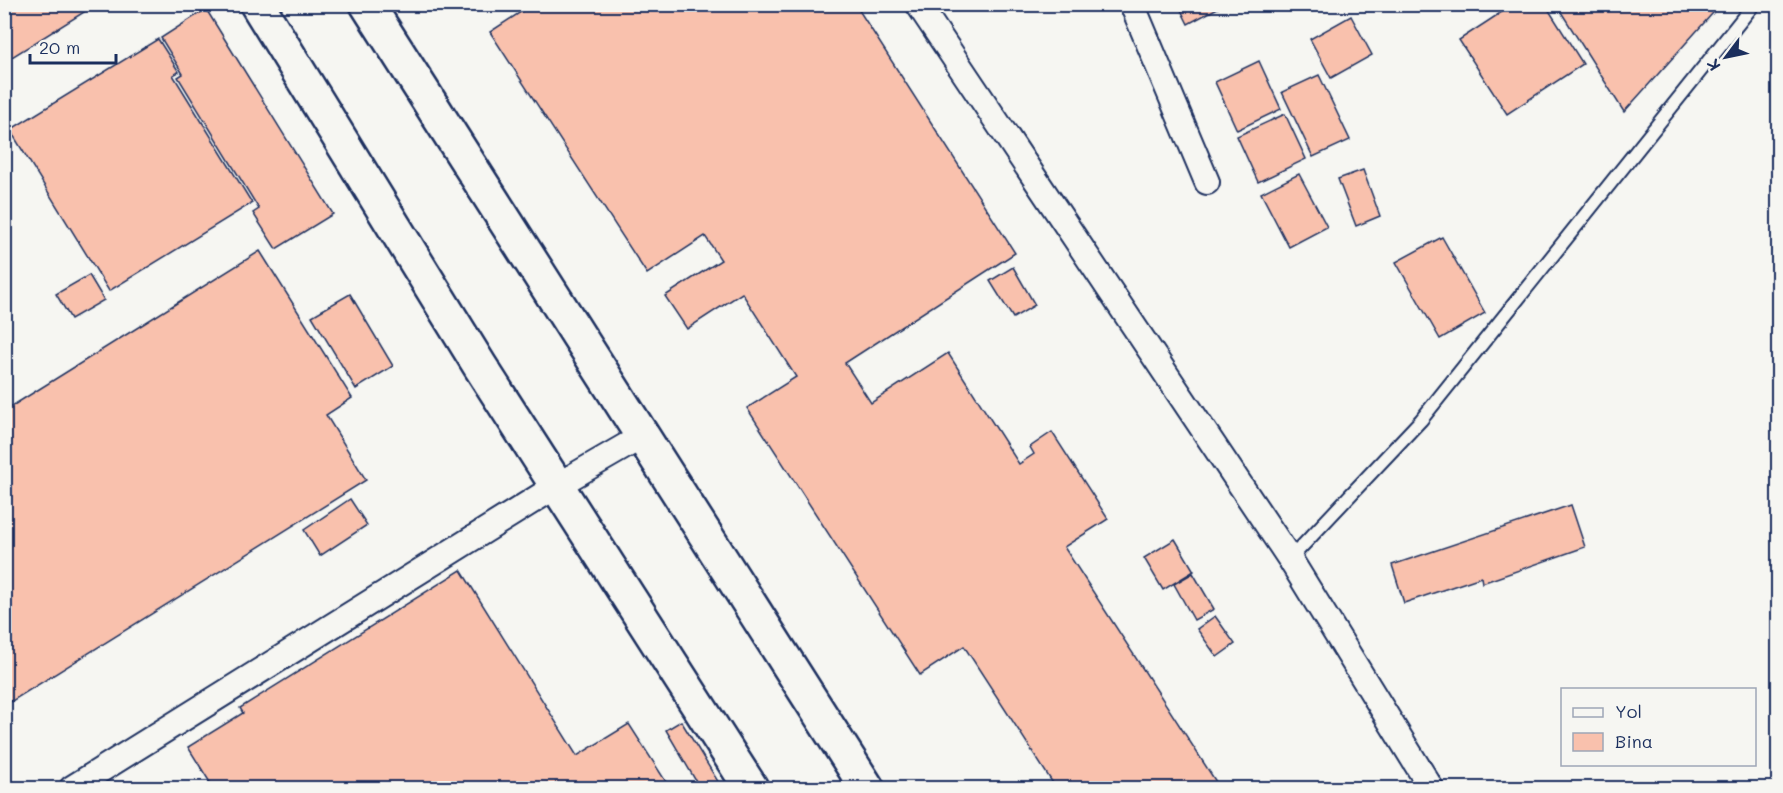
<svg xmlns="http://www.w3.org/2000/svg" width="1783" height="793" viewBox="0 0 1783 793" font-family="Mali,sans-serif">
	<rect width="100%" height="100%" fill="#f6f6f2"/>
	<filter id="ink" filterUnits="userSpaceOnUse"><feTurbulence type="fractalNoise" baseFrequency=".0167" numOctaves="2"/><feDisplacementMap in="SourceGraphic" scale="12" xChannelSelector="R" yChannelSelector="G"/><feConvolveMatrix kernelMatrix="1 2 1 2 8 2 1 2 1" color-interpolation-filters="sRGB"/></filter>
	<g filter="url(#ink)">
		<g fill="#f9c1ad" stroke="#1b2f5e" stroke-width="1.5">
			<path d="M 4,4 L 97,4 L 4,62 Z"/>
			<path d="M 533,4 L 855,4 L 1015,253 L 845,363 L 871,403 L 948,353 L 1019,464 L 1034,454 L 1030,447 L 1052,432 L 1108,519 L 1064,547 L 1220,788 L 1056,788 L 964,646 L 920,675 L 747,408 L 796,377 L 742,293 L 687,329 L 665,296 L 721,260 L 705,236 L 647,274 L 490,32 Z"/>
			<path d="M 1178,4 L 1225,4 L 1188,24 Z"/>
			<path d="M 1514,4 L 1545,4 L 1583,64 L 1507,114 L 1459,40 Z"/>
			<path d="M 1556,4 L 1721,4 L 1624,112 Z"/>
			<path d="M 206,9 L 333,214 L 276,249 L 253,213 L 259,209 L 178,77 L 183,74 L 161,38 Z"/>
			<path d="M 1351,16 L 1372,55 L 1331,78 L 1310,39 Z"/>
			<path d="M 158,39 L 179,72 L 173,75 L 252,203 L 109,291 L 10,130 Z"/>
			<path d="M 1259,61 L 1281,109 L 1237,130 L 1215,82 Z"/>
			<path d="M 1319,75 L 1350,140 L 1313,157 L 1282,92 Z"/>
			<path d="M 1285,114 L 1306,159 L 1258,182 L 1237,136 Z"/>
			<path d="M 1363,170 L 1380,216 L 1356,226 L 1338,179 Z"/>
			<path d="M 1299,174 L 1327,227 L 1289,247 L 1261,193 Z"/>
			<path d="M 1442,237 L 1485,313 L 1440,339 L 1396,262 Z"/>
			<path d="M 260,251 L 352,398 L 326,415 L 366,480 L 4,706 L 4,411 Z"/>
			<path d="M 1013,267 L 1035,305 L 1013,318 L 990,281 Z"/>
			<path d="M 89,275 L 104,300 L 71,319 L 56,294 Z"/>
			<path d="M 350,294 L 393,366 L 356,389 L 312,316 Z"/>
			<path d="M 350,499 L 367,525 L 320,556 L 304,530 Z"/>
			<path d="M 1571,505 L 1585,547 L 1482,583 L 1481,577 L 1404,603 L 1392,565 Z"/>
			<path d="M 1175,539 L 1194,571 L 1163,590 L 1144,558 Z"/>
			<path d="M 461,570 L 577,756 L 629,724 L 670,788 L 203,788 L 211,784 L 188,747 L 243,713 L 240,708 Z"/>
			<path d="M 1193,573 L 1214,609 L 1194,620 L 1174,584 Z"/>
			<path d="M 1215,616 L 1235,644 L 1217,657 L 1197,629 Z"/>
			<path d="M 681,721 L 722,788 L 700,788 L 666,730 Z"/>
		</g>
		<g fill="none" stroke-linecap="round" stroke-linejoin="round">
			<g stroke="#1b2f5e" stroke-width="16">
				<path id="lane" d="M 1290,559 L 1421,420 L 1754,4"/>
			</g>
			<g stroke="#1b2f5e" stroke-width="28">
				<g id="street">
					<path d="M 918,4 L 1290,559 L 1431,788"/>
					<path d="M 1132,4 L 1207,182"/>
					<path d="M 72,788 L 558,485 L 641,437"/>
				</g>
			</g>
			<g stroke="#1b2f5e" stroke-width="38">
				<g id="secondary">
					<path d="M 257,4 L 480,366 L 751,788"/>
					<path d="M 367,4 L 867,788"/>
				</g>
			</g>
			<use href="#lane" stroke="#f6f6f2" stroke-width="12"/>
			<use href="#street" stroke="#f6f6f2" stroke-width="24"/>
			<use href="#secondary" stroke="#f6f6f2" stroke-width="33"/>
		</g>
	</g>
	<rect width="1783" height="793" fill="none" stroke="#f6f6f2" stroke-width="24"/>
	<rect x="12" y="12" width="1759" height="769" fill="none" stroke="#1b2f5e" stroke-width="2" filter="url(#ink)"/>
	<rect x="1561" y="688" width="195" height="78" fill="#f6f6f2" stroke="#9ea6b7" stroke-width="1.5"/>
	<rect x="1573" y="708" width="30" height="9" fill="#f6f6f2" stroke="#9ea6b7" stroke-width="1.5"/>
	<text x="1615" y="718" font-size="18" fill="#1b2f5e">Yol</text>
	<rect x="1573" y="733" width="30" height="18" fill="#f9c1ad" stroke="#9ea6b7" stroke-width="1.5"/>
	<text x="1615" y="748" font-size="18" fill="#1b2f5e">Bina</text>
	<g transform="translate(1726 57) rotate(238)" stroke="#f6f6f2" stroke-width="4.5" paint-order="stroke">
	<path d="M0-4.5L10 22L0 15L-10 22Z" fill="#1b2f5e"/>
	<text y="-9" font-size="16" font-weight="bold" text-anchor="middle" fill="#1b2f5e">K</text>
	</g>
	<path d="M30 54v9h86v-9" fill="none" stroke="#1b2f5e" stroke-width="3"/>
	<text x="39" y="54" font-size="18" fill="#1b2f5e" stroke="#f6f6f2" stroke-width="4.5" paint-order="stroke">20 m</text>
</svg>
